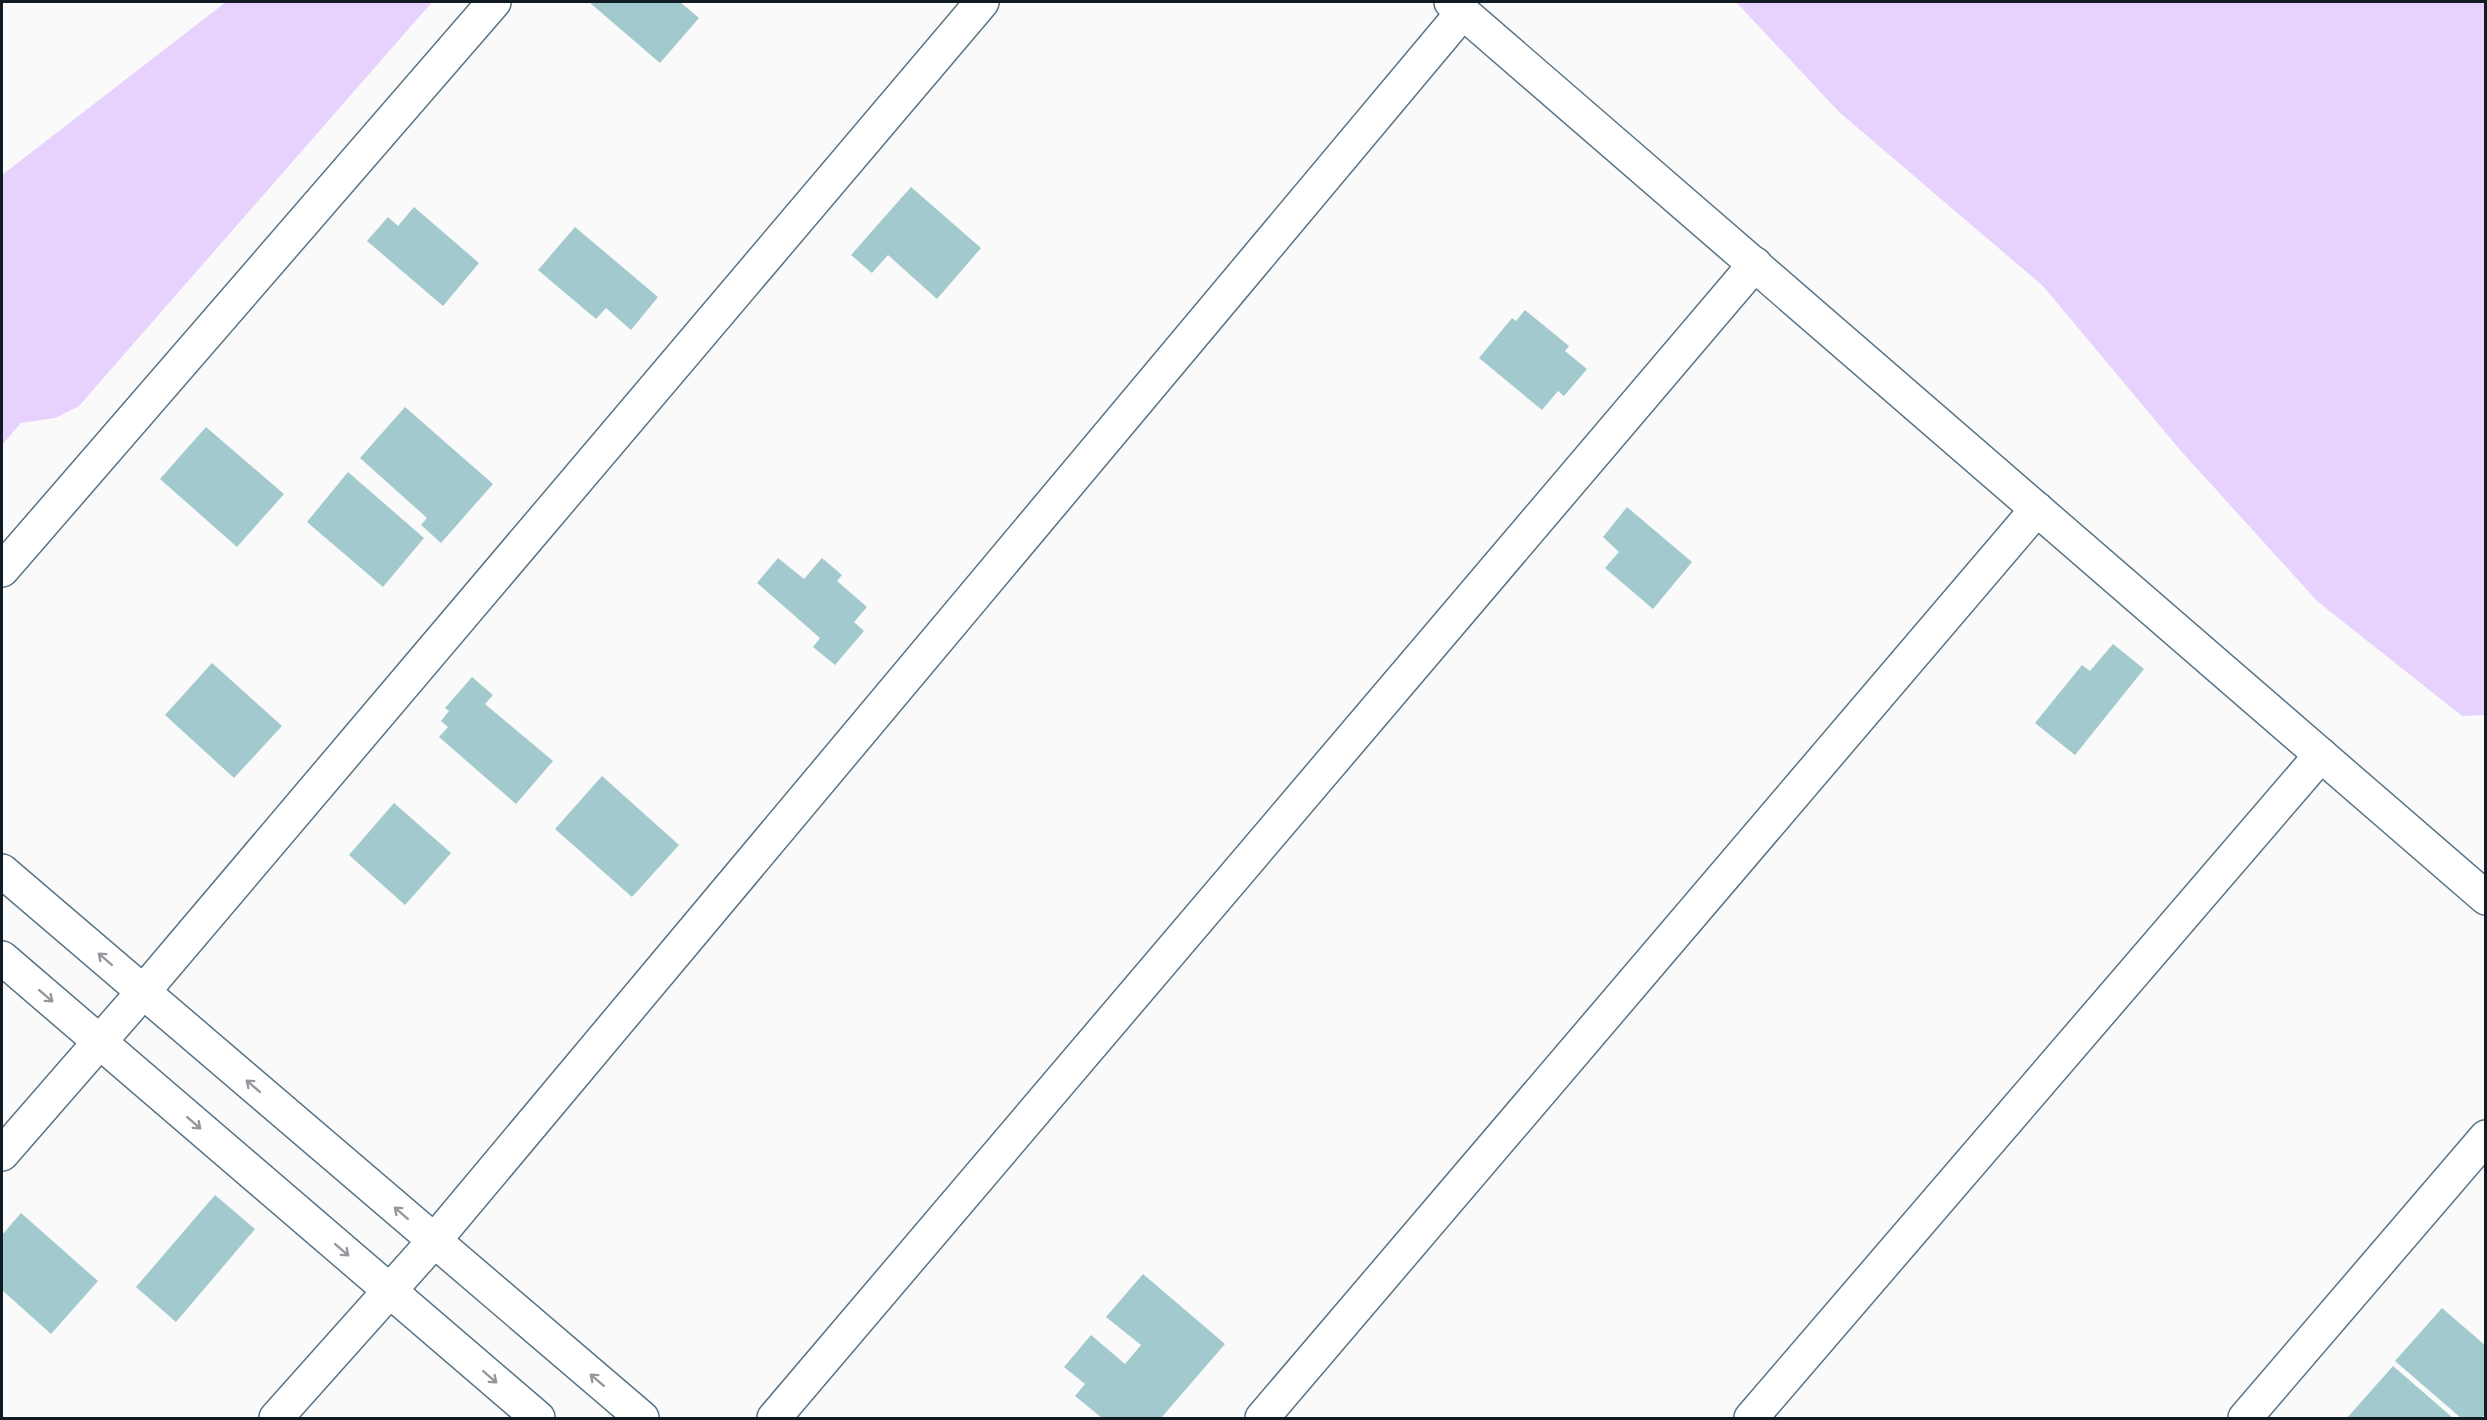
<svg xmlns="http://www.w3.org/2000/svg" width="2487" height="1420" viewBox="0 0 2487 1420" font-family="'Archivo Narrow',sans-serif">
	<rect width="100%" height="100%" fill="#fafafa"/>
	<g fill="#e6d2fd">
		<path d="M 226,2 L 432,2 L 79,406 L 55,418 L 21,423 L 2,445 L 2,175 Z"/>
		<path d="M 1736,2 L 2485,2 L 2485,715 L 2462,716 L 2317,601 L 2181,451 L 2043,286 L 1839,112 Z"/>
	</g>
	<g fill="#a2cace">
		<path d="M 589,2 L 680,2 L 699,18 L 660,63 Z"/>
		<path d="M 911,187 L 981,248 L 937,299 L 888,255 L 872,273 L 851,255 Z"/>
		<path d="M 414,207 L 479,263 L 443,306 L 367,241 L 388,217 L 398,226 Z"/>
		<path d="M 575,227 L 658,297 L 631,330 L 606,308 L 596,319 L 538,270 Z"/>
		<path d="M 1525,310 L 1569,346 L 1565,351 L 1587,369 L 1564,396 L 1558,391 L 1542,410 L 1479,358 L 1512,318 L 1516,321 Z"/>
		<path d="M 405,407 L 493,484 L 441,543 L 421,525 L 427,518 L 360,458 Z"/>
		<path d="M 206,427 L 284,494 L 237,547 L 160,479 Z"/>
		<path d="M 348,472 L 424,538 L 383,587 L 307,522 Z"/>
		<path d="M 1627,507 L 1692,562 L 1653,609 L 1605,568 L 1619,552 L 1603,537 Z"/>
		<path d="M 778,558 L 804,579 L 822,558 L 842,575 L 837,581 L 867,607 L 854,622 L 864,631 L 835,665 L 813,647 L 820,638 L 757,583 Z"/>
		<path d="M 2113,644 L 2144,669 L 2075,755 L 2035,723 L 2082,665 L 2090,671 Z"/>
		<path d="M 212,663 L 282,726 L 234,778 L 165,715 Z"/>
		<path d="M 472,677 L 493,695 L 485,704 L 553,761 L 516,804 L 439,737 L 448,727 L 441,721 L 449,711 L 445,708 Z"/>
		<path d="M 602,776 L 679,845 L 632,897 L 555,829 Z"/>
		<path d="M 394,803 L 451,853 L 405,905 L 349,855 Z"/>
		<path d="M 215,1195 L 255,1229 L 176,1322 L 136,1287 Z"/>
		<path d="M 21,1213 L 98,1281 L 51,1334 L 2,1290 L 2,1235 Z"/>
		<path d="M 1143,1274 L 1225,1344 L 1161,1418 L 1102,1418 L 1075,1396 L 1085,1384 L 1064,1367 L 1091,1335 L 1125,1364 L 1141,1345 L 1106,1317 Z"/>
		<path d="M 2442,1308 L 2486,1346 L 2486,1414 L 2481,1418 L 2461,1418 L 2395,1361 Z"/>
		<path d="M 2393,1366 L 2453,1418 L 2347,1418 Z"/>
	</g>
	<g fill="none" stroke-linecap="round" stroke-linejoin="round">
		<g stroke="#587385" stroke-width="36">
			<g id="street">
				<path d="M 1451,2 L 2486,898"/>
				<path d="M 2,570 L 494,2"/>
				<path d="M 2,871 L 642,1418"/>
				<path d="M 2,958 L 538,1418"/>
				<path d="M 2,1154 L 143,992 L 982,2"/>
				<path d="M 276,1418 L 434,1241 L 1463,12"/>
				<path d="M 774,1418 L 1755,264"/>
				<path d="M 1262,1418 L 2037,509"/>
				<path d="M 1751,1418 L 2321,755"/>
				<path d="M 2245,1418 L 2486,1137"/>
			</g>
		</g>
		<use href="#street" stroke="#fff" stroke-width="33"/>
	</g>
	<defs><path id="oneway-shaft" d="M-6 0H5M1.5-3L5.5 0L1.5 3" fill="none" stroke-width="1.6" stroke-linecap="round" stroke-linejoin="round" transform="scale(1.5)"/></defs>
	<g stroke="#94989c">
		<use href="#oneway-shaft" transform="translate(105 959) rotate(-139)"/>
		<use href="#oneway-shaft" transform="translate(46 996) rotate(41)"/>
		<use href="#oneway-shaft" transform="translate(253 1086) rotate(-139)"/>
		<use href="#oneway-shaft" transform="translate(194 1123) rotate(41)"/>
		<use href="#oneway-shaft" transform="translate(401 1213) rotate(-139)"/>
		<use href="#oneway-shaft" transform="translate(342 1250) rotate(41)"/>
		<use href="#oneway-shaft" transform="translate(490 1377) rotate(41)"/>
		<use href="#oneway-shaft" transform="translate(597 1380) rotate(-139)"/>
	</g>
	<rect width="2487" height="1420" fill="none" stroke="#111b23" stroke-width="6"/>
</svg>
